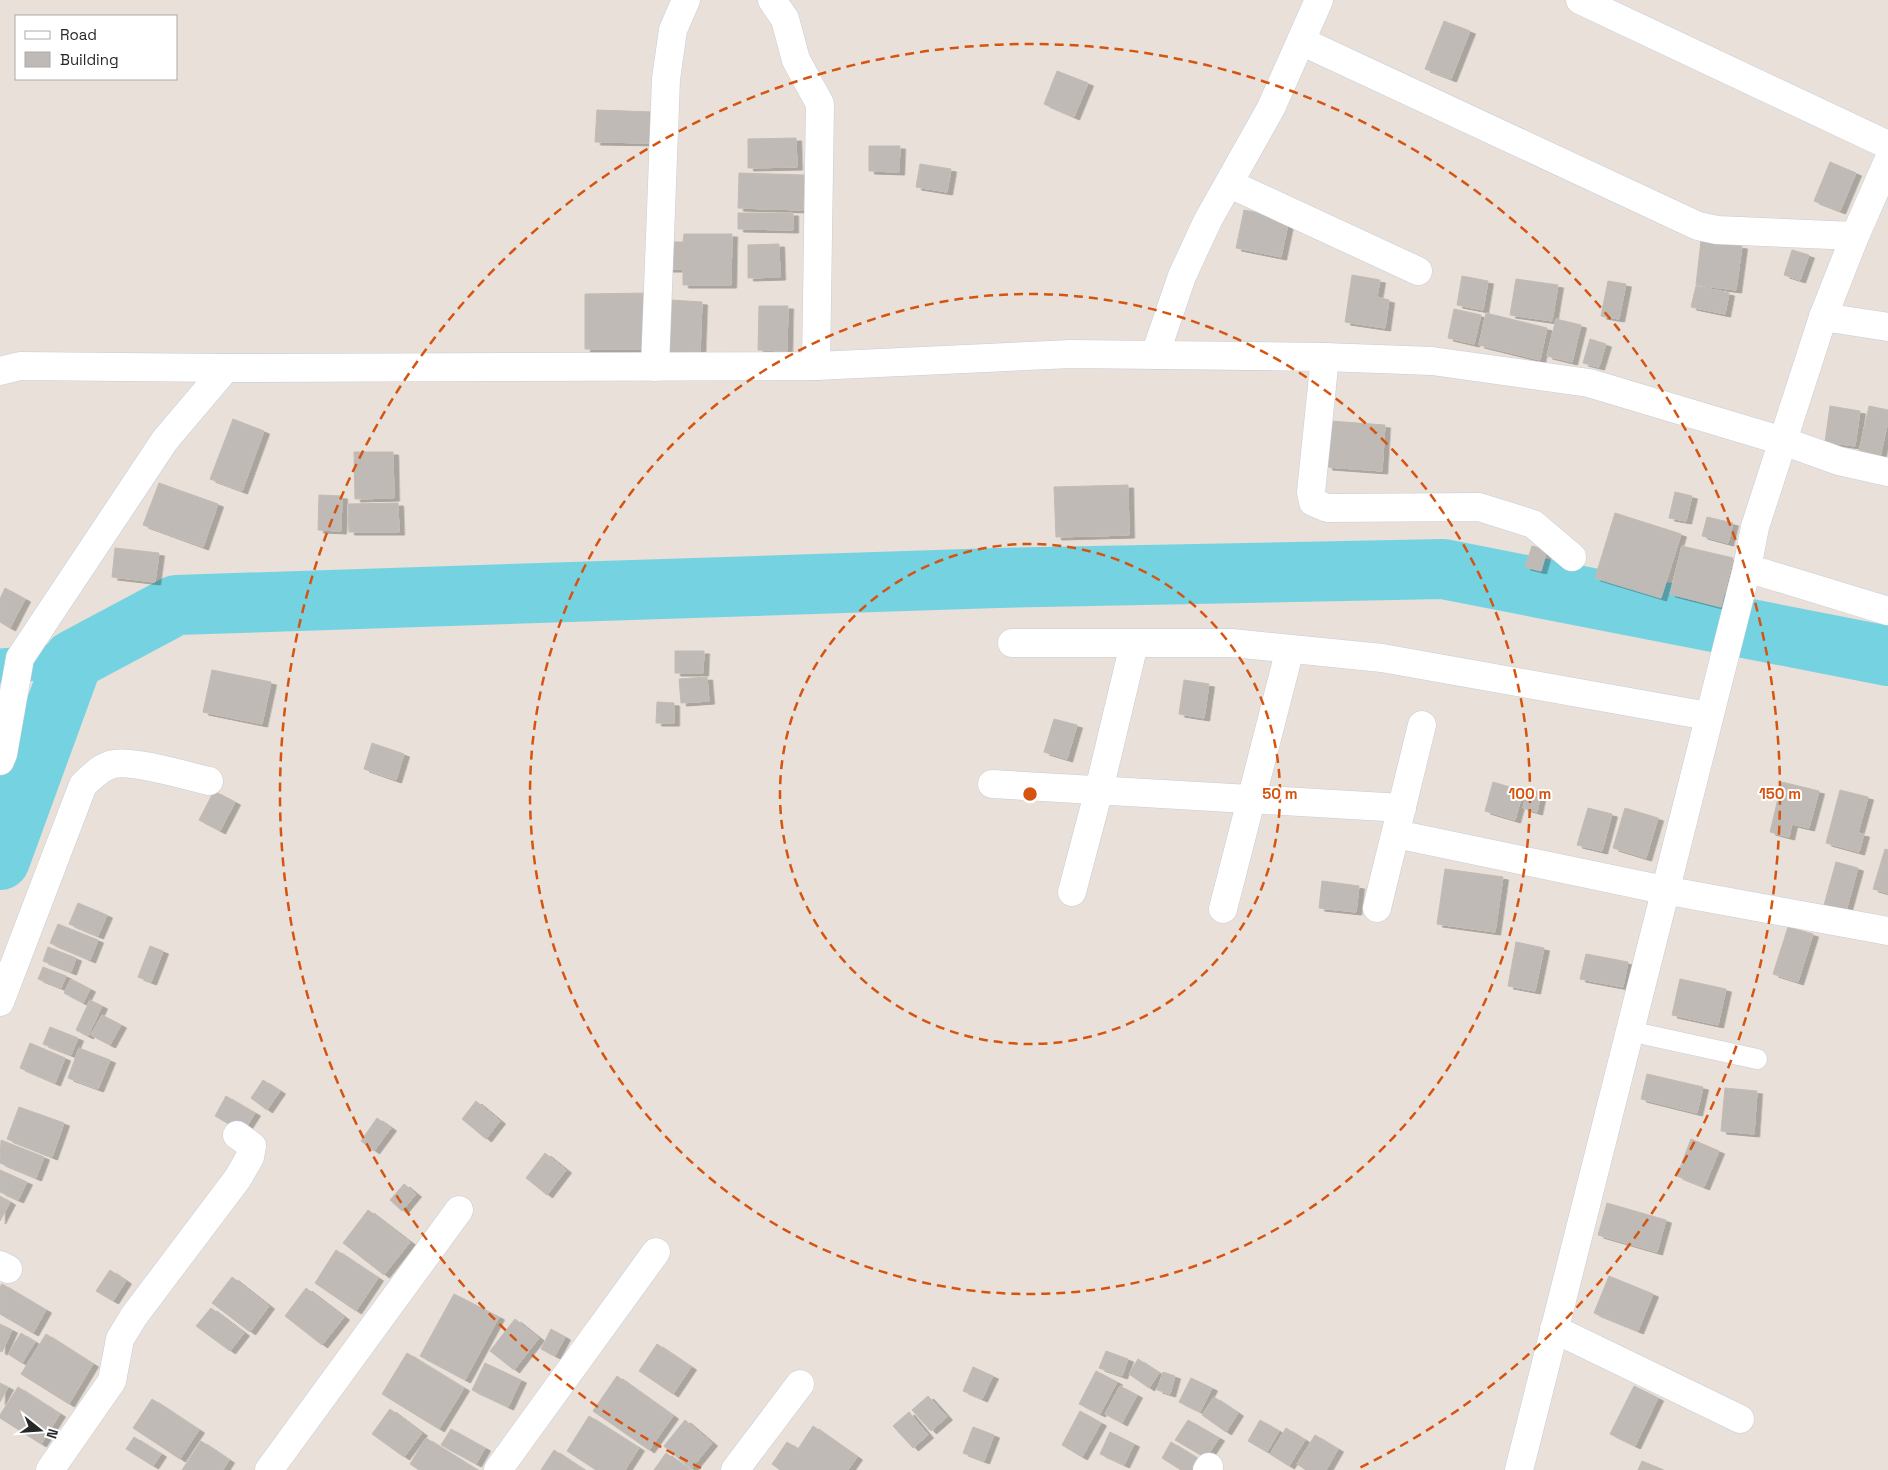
<svg xmlns="http://www.w3.org/2000/svg" width="1888" height="1470" viewBox="0 0 1888 1470" font-family="'Space Grotesk',sans-serif">
	<defs>
		<filter id="shadow"><feDropShadow dx="5.5" dy="3" stdDeviation="0" flood-color="#0004"/></filter>
	</defs>
	<rect width="100%" height="100%" fill="#e8e0d9"/>
	<g fill="none" stroke-linecap="round" stroke-linejoin="round">
		<path stroke="#75d3e1" stroke-width="35" d="M 0,666 L 73,660"/>
		<path stroke="#75d3e1" stroke-width="60" d="M 0,860 L 73,660 L 176,605 L 997,578 L 1443,569 L 1888,656"/>
	</g>
	<g fill="#c0bab6" stroke="#c3bbb3" filter="url(#shadow)">
		<path d="M 1444,21 L 1470,31 L 1451,79 L 1425,69 Z"/>
		<path d="M 1057,71 L 1088,83 L 1074,117 L 1044,104 Z"/>
		<path d="M 597,110 L 654,112 L 653,143 L 595,142 Z"/>
		<path d="M 796,138 L 797,167 L 748,168 L 748,139 Z"/>
		<path d="M 869,146 L 900,146 L 899,172 L 869,171 Z"/>
		<path d="M 1830,162 L 1856,173 L 1840,211 L 1814,201 Z"/>
		<path d="M 920,164 L 951,169 L 947,192 L 916,187 Z"/>
		<path d="M 739,173 L 804,175 L 803,210 L 738,208 Z"/>
		<path d="M 1244,210 L 1289,219 L 1281,257 L 1236,248 Z"/>
		<path d="M 738,213 L 793,213 L 793,230 L 738,229 Z"/>
		<path d="M 684,234 L 732,234 L 731,285 L 683,285 L 683,269 L 667,269 L 668,242 L 683,242 Z"/>
		<path d="M 1701,241 L 1742,246 L 1736,290 L 1696,285 Z"/>
		<path d="M 779,244 L 780,277 L 748,278 L 748,245 Z"/>
		<path d="M 1792,250 L 1809,255 L 1800,280 L 1784,275 Z"/>
		<path d="M 1352,275 L 1380,280 L 1377,297 L 1389,300 L 1385,328 L 1345,322 Z"/>
		<path d="M 1462,276 L 1488,281 L 1483,310 L 1457,305 Z"/>
		<path d="M 1516,279 L 1558,285 L 1552,321 L 1510,315 Z"/>
		<path d="M 1608,281 L 1626,284 L 1619,319 L 1601,316 Z"/>
		<path d="M 1696,286 L 1729,293 L 1725,314 L 1691,307 Z"/>
		<path d="M 649,293 L 649,349 L 585,349 L 585,294 Z"/>
		<path d="M 671,300 L 702,302 L 700,355 L 668,353 Z"/>
		<path d="M 759,306 L 788,306 L 787,351 L 758,350 Z"/>
		<path d="M 1454,309 L 1481,315 L 1474,344 L 1448,338 Z"/>
		<path d="M 1486,313 L 1547,328 L 1540,360 L 1479,345 Z"/>
		<path d="M 1556,319 L 1581,325 L 1572,362 L 1547,356 Z"/>
		<path d="M 1590,339 L 1606,344 L 1599,367 L 1583,363 Z"/>
		<path d="M 1830,406 L 1860,411 L 1855,446 L 1825,442 Z"/>
		<path d="M 1869,406 L 1888,410 L 1888,421 L 1880,457 L 1859,452 Z"/>
		<path d="M 233,419 L 264,431 L 242,491 L 210,479 Z"/>
		<path d="M 1330,421 L 1385,425 L 1382,471 L 1327,467 Z"/>
		<path d="M 354,452 L 393,452 L 394,498 L 355,499 Z"/>
		<path d="M 159,483 L 218,504 L 203,547 L 143,525 Z"/>
		<path d="M 1128,485 L 1129,535 L 1056,537 L 1054,487 Z"/>
		<path d="M 1675,492 L 1692,496 L 1686,521 L 1669,518 Z"/>
		<path d="M 319,495 L 342,496 L 341,531 L 318,530 Z"/>
		<path d="M 398,503 L 399,532 L 349,532 L 348,504 Z"/>
		<path d="M 1615,513 L 1681,534 L 1661,598 L 1595,578 Z"/>
		<path d="M 1707,517 L 1733,523 L 1728,543 L 1702,536 Z"/>
		<path d="M 1532,546 L 1547,550 L 1541,571 L 1525,567 Z"/>
		<path d="M 1682,546 L 1733,558 L 1721,607 L 1670,594 Z"/>
		<path d="M 115,548 L 159,553 L 155,582 L 112,577 Z"/>
		<path d="M 5,588 L 25,599 L 10,628 L 0,622 L 0,599 Z"/>
		<path d="M 675,651 L 704,651 L 703,673 L 675,673 Z"/>
		<path d="M 212,670 L 271,682 L 262,724 L 203,712 Z"/>
		<path d="M 707,677 L 709,701 L 681,703 L 679,679 Z"/>
		<path d="M 1184,680 L 1209,684 L 1204,718 L 1179,714 Z"/>
		<path d="M 657,702 L 674,703 L 674,723 L 656,723 Z"/>
		<path d="M 1054,719 L 1077,725 L 1067,759 L 1044,752 Z"/>
		<path d="M 372,743 L 404,754 L 396,780 L 364,769 Z"/>
		<path d="M 1493,782 L 1523,791 L 1515,820 L 1485,811 Z"/>
		<path d="M 1782,782 L 1819,791 L 1809,828 L 1792,824 L 1789,837 L 1770,832 Z"/>
		<path d="M 1528,789 L 1541,793 L 1537,812 L 1523,808 Z"/>
		<path d="M 1840,790 L 1868,797 L 1858,833 L 1864,834 L 1859,852 L 1826,843 Z"/>
		<path d="M 214,791 L 235,802 L 220,831 L 199,820 Z"/>
		<path d="M 1588,808 L 1612,814 L 1602,851 L 1577,845 Z"/>
		<path d="M 1625,808 L 1658,818 L 1646,858 L 1613,848 Z"/>
		<path d="M 1885,849 L 1888,850 L 1888,893 L 1873,889 Z"/>
		<path d="M 1836,862 L 1858,868 L 1846,911 L 1824,905 Z"/>
		<path d="M 1445,869 L 1503,877 L 1495,932 L 1437,924 Z"/>
		<path d="M 1322,881 L 1359,886 L 1356,912 L 1319,908 Z"/>
		<path d="M 78,903 L 107,915 L 98,936 L 69,924 Z"/>
		<path d="M 58,924 L 98,940 L 90,960 L 50,943 Z"/>
		<path d="M 1788,927 L 1813,934 L 1798,982 L 1773,974 Z"/>
		<path d="M 1516,942 L 1544,948 L 1535,991 L 1508,986 Z"/>
		<path d="M 150,946 L 163,951 L 151,982 L 138,977 Z"/>
		<path d="M 48,947 L 76,958 L 71,972 L 43,961 Z"/>
		<path d="M 1586,954 L 1628,962 L 1623,987 L 1580,979 Z"/>
		<path d="M 43,967 L 66,976 L 61,988 L 38,979 Z"/>
		<path d="M 71,979 L 90,989 L 83,1003 L 64,993 Z"/>
		<path d="M 1680,979 L 1726,989 L 1718,1025 L 1672,1015 Z"/>
		<path d="M 90,1000 L 102,1006 L 88,1036 L 76,1030 Z"/>
		<path d="M 102,1015 L 121,1025 L 110,1045 L 91,1035 Z"/>
		<path d="M 50,1027 L 78,1038 L 71,1055 L 43,1044 Z"/>
		<path d="M 30,1043 L 65,1058 L 55,1083 L 20,1068 Z"/>
		<path d="M 79,1048 L 110,1060 L 98,1089 L 68,1078 Z"/>
		<path d="M 1647,1074 L 1703,1087 L 1697,1113 L 1641,1099 Z"/>
		<path d="M 263,1080 L 280,1091 L 267,1110 L 251,1098 Z"/>
		<path d="M 1725,1088 L 1757,1091 L 1754,1134 L 1721,1131 Z"/>
		<path d="M 226,1096 L 255,1113 L 243,1132 L 215,1116 Z"/>
		<path d="M 476,1101 L 500,1121 L 486,1139 L 462,1119 Z"/>
		<path d="M 19,1107 L 64,1123 L 52,1157 L 7,1139 Z"/>
		<path d="M 377,1118 L 391,1128 L 374,1151 L 361,1141 Z"/>
		<path d="M 1691,1139 L 1719,1151 L 1704,1187 L 1677,1176 Z"/>
		<path d="M 1,1140 L 44,1157 L 36,1178 L 0,1163 Z"/>
		<path d="M 545,1153 L 566,1170 L 547,1195 L 526,1178 Z"/>
		<path d="M 0,1170 L 27,1182 L 18,1200 L 0,1192 Z"/>
		<path d="M 404,1184 L 416,1194 L 402,1211 L 390,1200 Z"/>
		<path d="M 0,1196 L 10,1202 L 0,1221 Z"/>
		<path d="M 1607,1203 L 1666,1220 L 1657,1252 L 1598,1235 Z"/>
		<path d="M 368,1210 L 410,1242 L 384,1275 L 343,1243 Z"/>
		<path d="M 336,1250 L 378,1278 L 356,1311 L 315,1283 Z"/>
		<path d="M 110,1270 L 126,1281 L 113,1301 L 96,1291 Z"/>
		<path d="M 1609,1276 L 1653,1294 L 1638,1331 L 1594,1313 Z"/>
		<path d="M 232,1277 L 269,1306 L 250,1332 L 212,1303 Z"/>
		<path d="M 2,1284 L 46,1310 L 33,1333 L 0,1314 L 0,1287 Z"/>
		<path d="M 306,1288 L 344,1317 L 322,1345 L 285,1316 Z"/>
		<path d="M 454,1294 L 499,1317 L 465,1380 L 420,1356 Z"/>
		<path d="M 211,1308 L 244,1333 L 230,1351 L 196,1326 Z"/>
		<path d="M 515,1319 L 539,1338 L 514,1370 L 490,1351 Z"/>
		<path d="M 0,1324 L 12,1330 L 2,1352 L 0,1351 Z"/>
		<path d="M 551,1329 L 565,1337 L 555,1356 L 541,1349 Z"/>
		<path d="M 21,1333 L 35,1342 L 22,1363 L 8,1354 Z"/>
		<path d="M 46,1334 L 93,1364 L 69,1404 L 21,1374 Z"/>
		<path d="M 657,1344 L 691,1367 L 673,1394 L 639,1371 Z"/>
		<path d="M 1106,1351 L 1128,1359 L 1122,1376 L 1099,1368 Z"/>
		<path d="M 407,1353 L 464,1388 L 439,1429 L 382,1394 Z"/>
		<path d="M 1138,1359 L 1159,1373 L 1149,1388 L 1129,1374 Z"/>
		<path d="M 485,1363 L 521,1380 L 508,1407 L 472,1390 Z"/>
		<path d="M 973,1367 L 993,1376 L 982,1399 L 963,1391 Z"/>
		<path d="M 1096,1371 L 1117,1382 L 1100,1414 L 1079,1404 Z"/>
		<path d="M 1163,1372 L 1175,1376 L 1170,1394 L 1157,1390 Z"/>
		<path d="M 617,1376 L 673,1416 L 649,1450 L 593,1411 Z"/>
		<path d="M 1191,1378 L 1212,1388 L 1200,1412 L 1179,1402 Z"/>
		<path d="M 0,1383 L 8,1387 L 0,1402 Z"/>
		<path d="M 1120,1386 L 1137,1395 L 1122,1423 L 1105,1414 Z"/>
		<path d="M 1634,1386 L 1658,1398 L 1635,1446 L 1610,1434 Z"/>
		<path d="M 18,1387 L 60,1414 L 41,1444 L 0,1418 L 0,1415 Z"/>
		<path d="M 928,1396 L 947,1417 L 931,1431 L 912,1410 Z"/>
		<path d="M 1214,1397 L 1238,1413 L 1226,1432 L 1202,1415 Z"/>
		<path d="M 152,1399 L 199,1430 L 180,1459 L 133,1428 Z"/>
		<path d="M 390,1409 L 422,1433 L 404,1457 L 372,1434 Z"/>
		<path d="M 1080,1411 L 1101,1423 L 1082,1457 L 1062,1445 Z"/>
		<path d="M 909,1412 L 928,1435 L 913,1448 L 893,1426 Z"/>
		<path d="M 589,1416 L 639,1448 L 625,1470 L 596,1470 L 567,1451 Z"/>
		<path d="M 685,1420 L 712,1443 L 691,1469 L 664,1446 Z"/>
		<path d="M 1188,1420 L 1219,1438 L 1206,1458 L 1175,1440 Z"/>
		<path d="M 1260,1420 L 1279,1431 L 1267,1452 L 1248,1441 Z"/>
		<path d="M 813,1426 L 857,1457 L 848,1470 L 780,1470 L 772,1464 L 787,1442 L 798,1449 Z"/>
		<path d="M 973,1427 L 994,1435 L 984,1461 L 963,1453 Z"/>
		<path d="M 1286,1428 L 1305,1440 L 1289,1466 L 1270,1454 Z"/>
		<path d="M 451,1429 L 485,1448 L 476,1464 L 441,1445 Z"/>
		<path d="M 1110,1432 L 1134,1444 L 1124,1465 L 1100,1454 Z"/>
		<path d="M 1315,1435 L 1338,1449 L 1326,1470 L 1306,1470 L 1297,1464 Z"/>
		<path d="M 134,1437 L 161,1454 L 153,1466 L 126,1449 Z"/>
		<path d="M 426,1438 L 477,1470 L 419,1470 L 410,1464 Z"/>
		<path d="M 201,1441 L 229,1460 L 223,1470 L 182,1470 Z"/>
		<path d="M 1171,1442 L 1205,1463 L 1200,1470 L 1181,1470 L 1162,1458 Z"/>
		<path d="M 554,1450 L 584,1470 L 541,1470 Z"/>
		<path d="M 666,1453 L 690,1470 L 654,1470 Z"/>
		<path d="M 1642,1461 L 1664,1470 L 1638,1470 Z"/>
	</g>
	<g fill="none" stroke-linecap="round" stroke-linejoin="round">
		<g stroke="#c8cdd7" stroke-width="21">
			<path id="service" d="M 1629,1031 L 1757,1059"/>
		</g>
		<g stroke="#c8cdd7" stroke-width="29">
			<g id="minor">
				<path d="M 772,0 L 785,19 L 796,60 L 820,104 L 816,366"/>
				<path d="M 1580,0 L 1888,145"/>
				<path d="M 1301,41 L 1698,226 L 1717,230 L 1855,236"/>
				<path d="M 1888,161 L 1855,236 L 1823,317 L 1755,527 L 1747,568 L 1888,611"/>
				<path d="M 1230,184 L 1418,271"/>
				<path d="M 1823,317 L 1888,327"/>
				<path d="M 1155,355 L 1182,276 L 1208,220 L 1271,108 L 1319,0"/>
				<path d="M 1325,357 L 1311,492 L 1313,502 L 1327,508 L 1479,507 L 1533,524 L 1572,557"/>
				<path d="M 655,367 L 666,79 L 673,30 L 686,0"/>
				<path d="M 0,371 L 20,366 L 226,368 L 816,366 L 1071,354 L 1325,357 L 1432,361 L 1589,383 L 1783,441 L 1839,461 L 1888,472"/>
				<path d="M 1012,643 L 1232,643 L 1382,658 L 1708,716"/>
				<path d="M 0,761 L 3,754 L 20,658 L 165,440 L 226,368"/>
				<path d="M 992,784 L 1402,808"/>
				<path d="M 1396,834 L 1664,890 L 1888,931"/>
				<path d="M 1072,892 L 1099,790 L 1134,644"/>
				<path d="M 1377,908 L 1422,725"/>
				<path d="M 1223,909 L 1290,649"/>
				<path d="M 0,1002 L 83,785 C 92,777 101,766 114,764 C 134,760 187,776 209,781"/>
				<path d="M 0,1265 L 8,1269"/>
				<path d="M 1554,1329 L 1740,1419"/>
				<path d="M 50,1470 L 112,1381 L 120,1339 L 134,1316 L 238,1178 L 250,1157 L 252,1146 L 237,1135"/>
				<path d="M 269,1470 L 459,1210"/>
				<path d="M 498,1470 L 656,1252"/>
				<path d="M 735,1470 L 800,1384"/>
				<path d="M 1207,1470 L 1209,1467"/>
				<path d="M 1519,1470 L 1747,568"/>
			</g>
		</g>
		<use href="#service" stroke="#fff" stroke-width="20"/>
		<use href="#minor" stroke="#fff" stroke-width="28"/>
	</g>
	<g fill="none" stroke="#d5540f" stroke-width="2.5" stroke-dasharray="9 6">
		<circle cx="1030" cy="794" r="250"/>
		<circle cx="1030" cy="794" r="500"/>
		<path d="M701 1468A750 750 0 1 1 1359 1468"/>
	</g>
	<circle cx="1030" cy="794" r="8" fill="#d5540f" stroke="#fff" stroke-width="2.5"/>
	<g font-size="15" text-anchor="middle" font-weight="bold" fill="#d5540f" stroke="#fff" stroke-width="4" stroke-linejoin="round" paint-order="stroke">
		<text x="1280" y="799">50 m</text>
		<text x="1530" y="799">100 m</text>
		<text x="1780" y="799">150 m</text>
	</g>
	<rect x="15" y="15" width="162" height="65" fill="#ffffff" stroke="#a9a9a9"/>
	<rect x="25" y="31" width="25" height="8" fill="#ffffff" stroke="#a9a9a9"/>
	<text x="60" y="40" font-size="15" fill="#272727">Road</text>
	<rect x="25" y="52" width="25" height="15" fill="#c0bab6" stroke="#a9a9a9"/>
	<text x="60" y="65" font-size="15" fill="#272727">Building</text>
	<g transform="translate(40 1430) rotate(107)" stroke="#ffffff" stroke-width="4" paint-order="stroke">
	<path d="M0-4L9 19L0 12L-9 19Z" fill="#272727"/>
	<text y="-8" font-size="14" font-weight="bold" text-anchor="middle" fill="#272727">N</text>
	</g>
</svg>
